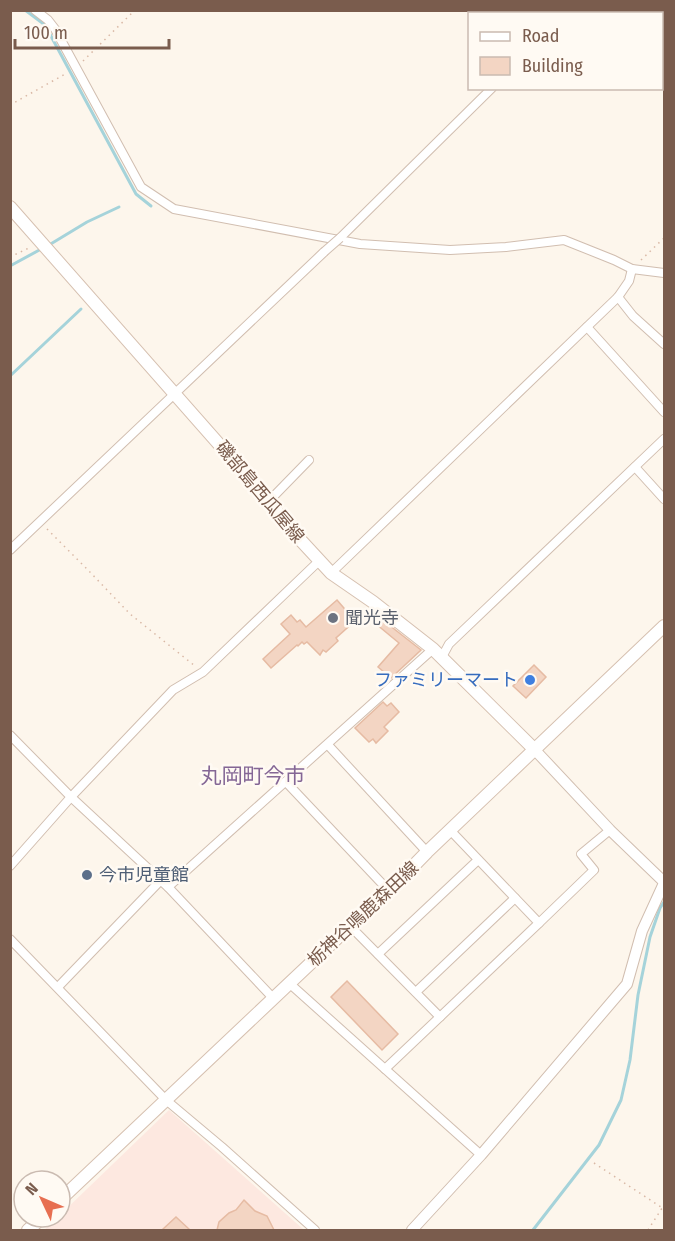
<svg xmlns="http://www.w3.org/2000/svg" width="675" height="1241" viewBox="0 0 675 1241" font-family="'Fira Sans Condensed','Noto Sans JP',sans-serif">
	<rect width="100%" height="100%" fill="#fdf6ec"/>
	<path fill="#fde8e0" d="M 169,1110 L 304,1230 L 44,1230 L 58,1217 L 60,1217 L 60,1215 Z"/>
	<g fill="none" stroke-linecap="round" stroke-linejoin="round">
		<g stroke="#a5d3da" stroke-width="3">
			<path d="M 25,10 L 45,25 L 136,194 L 151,206"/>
			<path d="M 49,245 L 87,222 L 119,207"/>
			<path d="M 10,266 L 43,248"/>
			<path d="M 10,376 L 81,309"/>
			<path d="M 533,1230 L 599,1145 L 621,1100 L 630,1060 L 638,995 L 650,937 L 660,908 L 664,902"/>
		</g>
	</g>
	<g fill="#f3d5c3" stroke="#e6bba3" stroke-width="1.5">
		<path d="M 337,600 L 355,621 L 336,638 L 338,641 L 326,652 L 323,650 L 320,655 L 307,642 L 304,644 L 302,642 L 298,646 L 297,645 L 271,668 L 263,659 L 290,634 L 281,624 L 291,615 L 297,622 L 300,620 L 306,627 Z"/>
		<path d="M 375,614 L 421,650 L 391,678 L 378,667 L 399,643 L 370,619 Z"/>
		<path d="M 534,665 L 546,677 L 526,698 L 513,686 Z"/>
		<path d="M 383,702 L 387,706 L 391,703 L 399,712 L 384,727 L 388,731 L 376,743 L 373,739 L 369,742 L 355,728 Z"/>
		<path d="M 347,981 L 398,1034 L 382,1050 L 331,997 Z"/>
		<path d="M 244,1200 L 255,1211 L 267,1216 L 274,1230 L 217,1230 L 219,1222 L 229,1213 L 236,1210 Z"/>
		<path d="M 176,1217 L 190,1230 L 162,1230 Z"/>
	</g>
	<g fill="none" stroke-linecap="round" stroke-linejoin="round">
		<g stroke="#d1beb0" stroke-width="10">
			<g id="minor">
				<path d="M 35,10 L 48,20 L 55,29 L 141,187 L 174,209 L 360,244 L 450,250 L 506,247 L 564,240 L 614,260 L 632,269 L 664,273"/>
				<path d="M 660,10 L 664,13"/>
				<path d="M 569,14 L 572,10"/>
				<path d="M 340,238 L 492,88"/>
				<path d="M 618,297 L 633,316 L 664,344"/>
				<path d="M 587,327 L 664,412"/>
				<path d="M 635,467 L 664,499"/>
				<path d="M 269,501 L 309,460"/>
				<path d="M 10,550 L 324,252"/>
				<path d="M 331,573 L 618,297 L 629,281 L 632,269"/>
				<path d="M 442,657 L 449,644 L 664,439"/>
				<path d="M 10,735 L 71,797 L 168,887 L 273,998"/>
				<path d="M 328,745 L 427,852"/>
				<path d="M 286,782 L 389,891"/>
				<path d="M 10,866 L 71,797 L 173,690 L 203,672 L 319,561"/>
				<path d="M 168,887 L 433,649"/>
				<path d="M 539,923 L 594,870 L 581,854 L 610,830"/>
				<path d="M 350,926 L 440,1017"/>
				<path d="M 10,939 L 166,1100 L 222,1147 L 315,1230"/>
				<path d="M 378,954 L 478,860"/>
				<path d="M 289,983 L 481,1155"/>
				<path d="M 58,987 L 161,880"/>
				<path d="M 416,992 L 515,898"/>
				<path d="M 385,1069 L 539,923 L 450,830"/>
			</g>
		</g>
		<g stroke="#d1beb0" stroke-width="12">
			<g id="tertiary">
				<path d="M 534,749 L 610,830 L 664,882"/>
				<path d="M 412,1230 L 481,1155 L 627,984 L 642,931 L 664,883"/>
			</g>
		</g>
		<g stroke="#d6c0b0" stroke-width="14">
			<g id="secondary">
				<path d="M 10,207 L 269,501 L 294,533 L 331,573 L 373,602 L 433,649 L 534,749"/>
				<path d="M 60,1200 L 350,926 L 389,891 L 427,852 L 664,626"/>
				<path d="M 28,1230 L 43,1217"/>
			</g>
		</g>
		<g stroke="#d9b8a5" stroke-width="1.5" stroke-dasharray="1.5 4.5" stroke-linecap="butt">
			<path d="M 83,61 L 135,10"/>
			<path d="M 10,105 L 67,73"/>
			<path d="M 10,257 L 31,247"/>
			<path d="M 641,260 L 664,238"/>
			<path d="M 47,529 L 88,570 L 130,614 L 195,666"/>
			<path d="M 594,1163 L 664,1209"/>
			<path d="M 648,1230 L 664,1205"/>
		</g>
		<use href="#minor" stroke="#fff" stroke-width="8"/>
		<use href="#tertiary" stroke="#fff" stroke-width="10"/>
		<use href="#secondary" stroke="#fff" stroke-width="12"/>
		<g stroke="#d1beb0" stroke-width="10" stroke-linecap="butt">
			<path id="minor-bridge" d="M 324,252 L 340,238"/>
		</g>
		<use href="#minor-bridge" stroke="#fff" stroke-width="8"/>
	</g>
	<circle fill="#6b7280" stroke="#fffaf3" stroke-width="2" cx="333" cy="618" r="6"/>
	<circle fill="#3f7fe0" stroke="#fffaf3" stroke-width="2" cx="530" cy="680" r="6"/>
	<circle fill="#5c6f8a" stroke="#fffaf3" stroke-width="2" cx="87" cy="875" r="6"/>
	<g text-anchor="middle" stroke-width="5" stroke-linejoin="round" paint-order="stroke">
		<g font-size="18" fill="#7a5c4d" stroke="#fffaf3">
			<text transform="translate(260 492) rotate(50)" y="6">磯部島西瓜屋線</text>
			<text transform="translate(363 914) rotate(-43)" y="6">栃神谷鳴鹿森田線</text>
		</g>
		<g font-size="18" fill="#5b616d" stroke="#fffaf3" text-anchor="start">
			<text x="345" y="624">聞光寺</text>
		</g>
		<g font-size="18" fill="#366cbe" stroke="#fffaf3" text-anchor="end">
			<text x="518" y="686">ファミリーマート</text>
		</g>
		<g font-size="18" fill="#4e5e75" stroke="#fffaf3" text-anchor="start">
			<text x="99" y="881">今市児童館</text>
		</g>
		<g font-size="21" fill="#846695" stroke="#fffaf3">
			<text x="253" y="783">丸岡町今市</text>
		</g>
	</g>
	<rect width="675" height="1241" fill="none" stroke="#7a5c4d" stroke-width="24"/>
	<rect x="468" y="12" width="195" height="78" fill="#fffaf3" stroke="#cabbb1" stroke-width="1.5"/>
	<rect x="480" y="32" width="30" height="9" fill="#ffffff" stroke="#cabbb1" stroke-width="1.5"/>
	<text x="522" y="42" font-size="18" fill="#7a5c4d">Road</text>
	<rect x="480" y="57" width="30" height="18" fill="#f3d5c3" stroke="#cabbb1" stroke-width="1.5"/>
	<text x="522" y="72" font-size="18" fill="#7a5c4d">Building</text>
	<g transform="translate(42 1199) rotate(314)"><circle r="28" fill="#fffaf3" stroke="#cabbb1" stroke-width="1.5"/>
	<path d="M0-4.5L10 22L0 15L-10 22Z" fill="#e76f51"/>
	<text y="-9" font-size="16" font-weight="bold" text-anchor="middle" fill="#7a5c4d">N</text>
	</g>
	<path d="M15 39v9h154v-9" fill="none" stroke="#7a5c4d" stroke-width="3"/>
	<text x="24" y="39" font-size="18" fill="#7a5c4d" stroke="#fffaf3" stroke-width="4.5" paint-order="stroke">100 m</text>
</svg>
